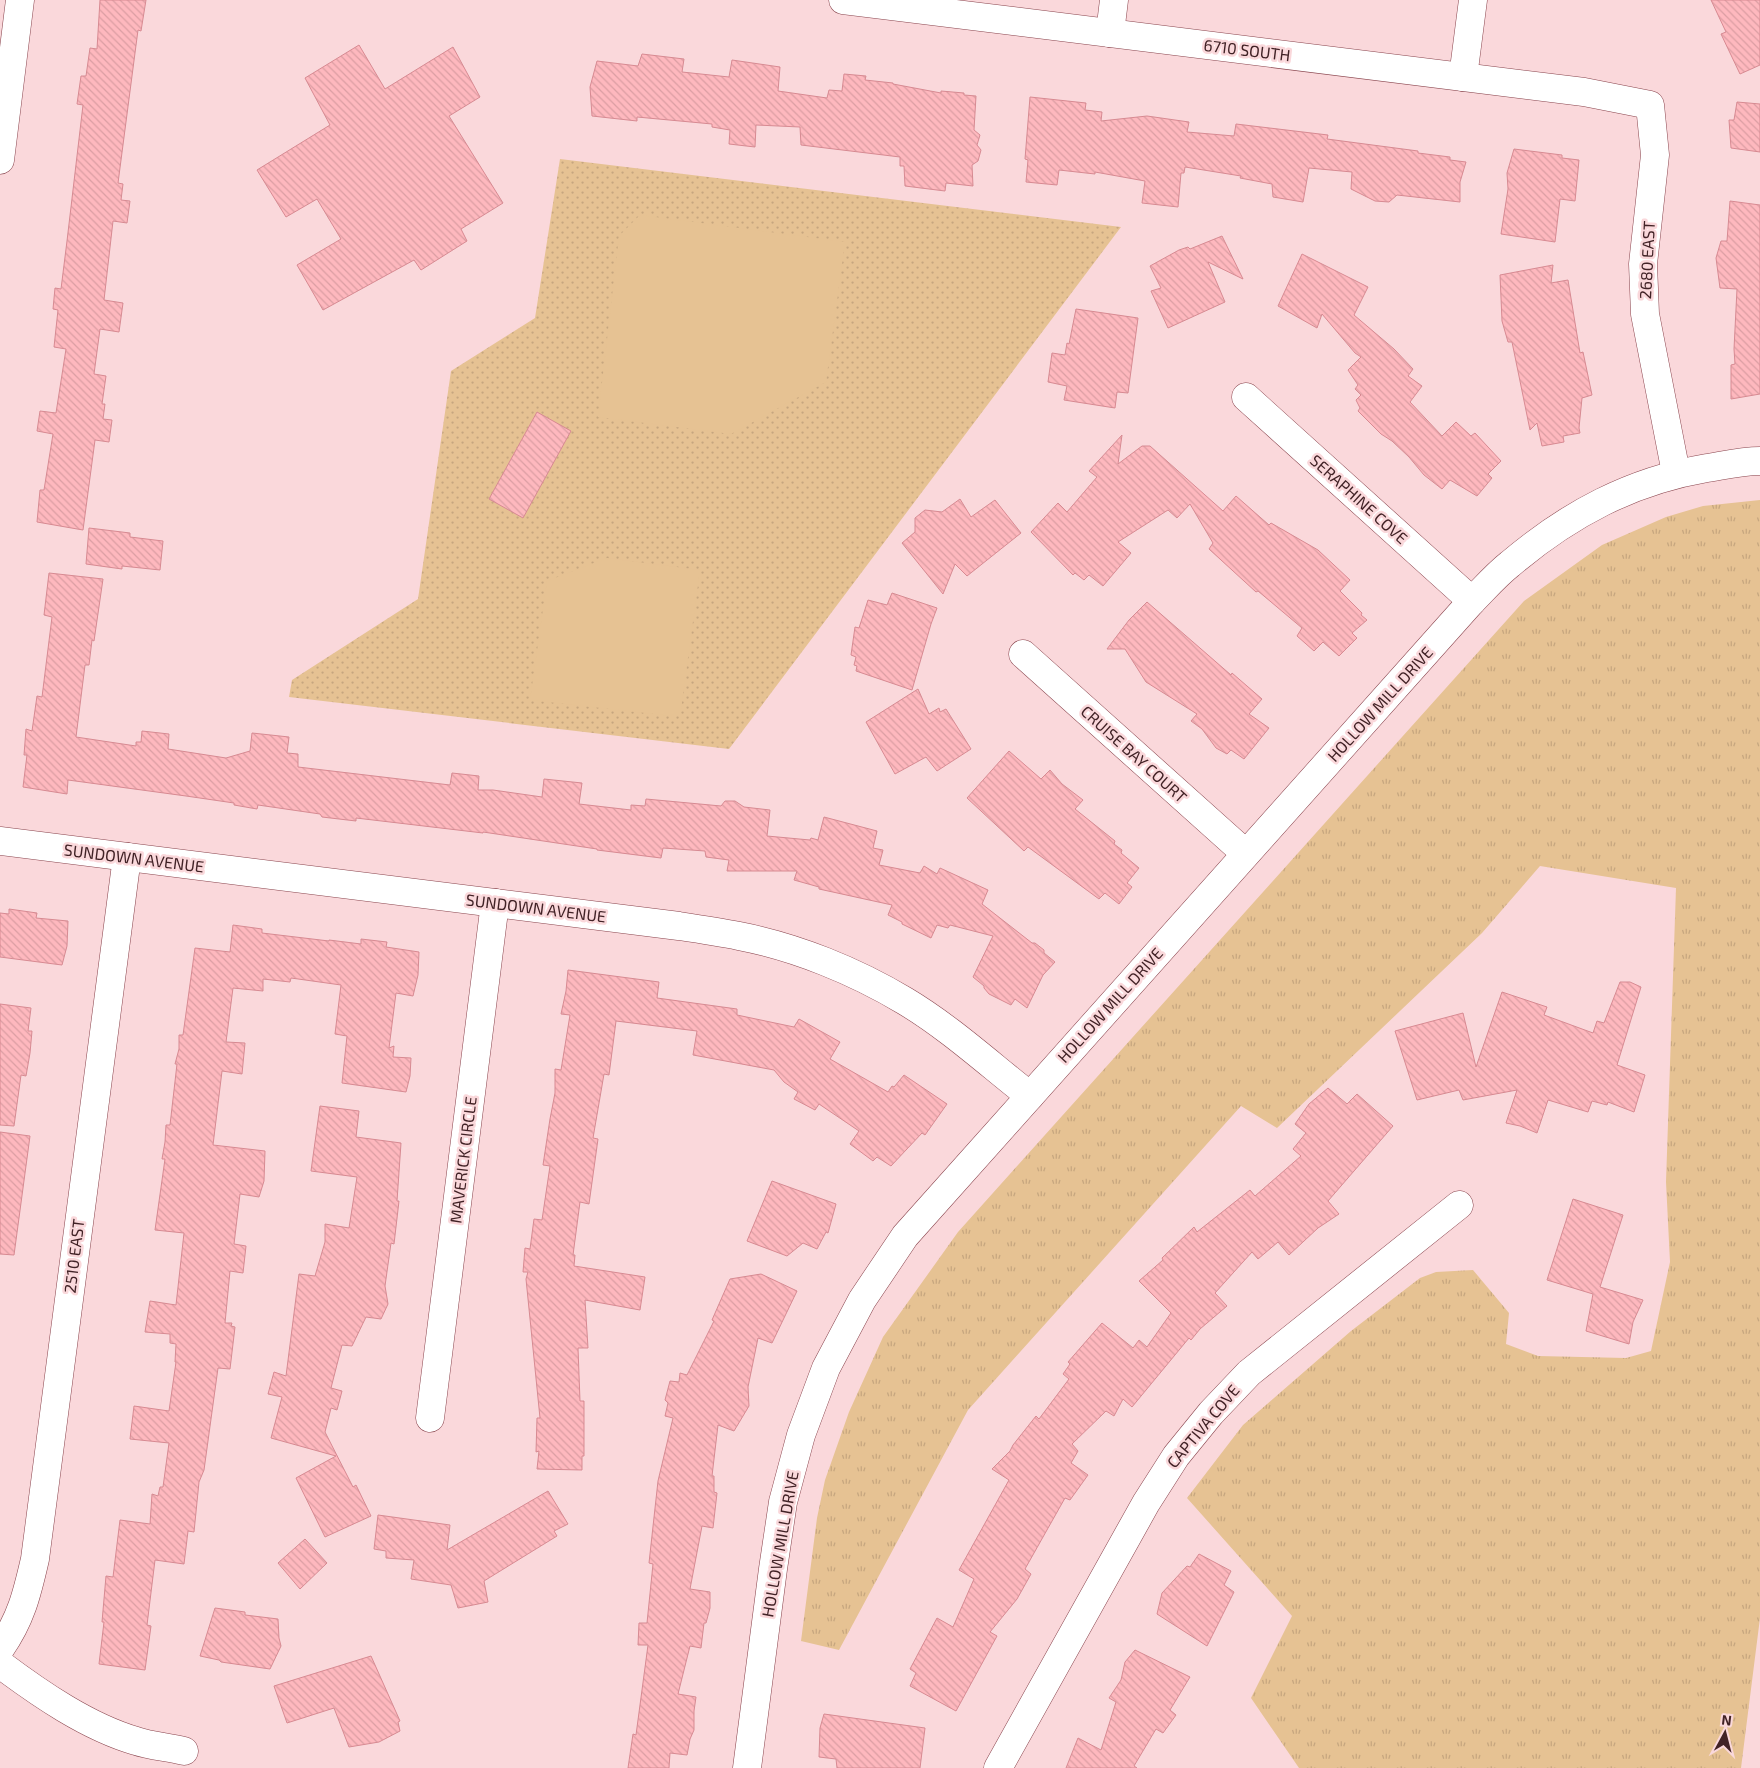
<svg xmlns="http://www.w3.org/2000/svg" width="1760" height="1768" viewBox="0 0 1760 1768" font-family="'Exo 2',sans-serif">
	<defs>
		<pattern id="grass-tufts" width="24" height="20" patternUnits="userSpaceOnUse" patternTransform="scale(1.25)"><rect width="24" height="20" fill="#e6c293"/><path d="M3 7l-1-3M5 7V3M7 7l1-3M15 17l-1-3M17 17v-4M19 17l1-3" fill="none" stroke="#c6a67f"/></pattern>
		<pattern id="park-dots" width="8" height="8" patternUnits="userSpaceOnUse" patternTransform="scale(1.25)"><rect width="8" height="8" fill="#e6c293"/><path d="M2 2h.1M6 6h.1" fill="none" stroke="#c6a67f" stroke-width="1.8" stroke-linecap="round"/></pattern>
		<pattern id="building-back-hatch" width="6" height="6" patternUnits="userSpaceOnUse" patternTransform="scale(1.25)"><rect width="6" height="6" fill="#feb8be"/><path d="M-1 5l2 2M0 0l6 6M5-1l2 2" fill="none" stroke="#db9ea3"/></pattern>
	</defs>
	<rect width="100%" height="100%" fill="#fad8db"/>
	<path fill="url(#grass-tufts)" d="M 1760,500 L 1760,1618 L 1741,1768 L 1299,1768 L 1251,1698 L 1292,1616 L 1187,1498 L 1243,1425 L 1351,1331 L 1420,1278 L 1436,1272 L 1473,1270 L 1509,1313 L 1506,1344 L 1538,1356 L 1626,1358 L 1651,1351 L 1670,1262 L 1666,1182 L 1676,888 L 1540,866 L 1482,933 L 1277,1128 L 1241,1106 L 968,1410 L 839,1650 L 801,1641 L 817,1518 L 825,1480 L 849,1412 L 883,1337 L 958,1232 L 1524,601 L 1602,545 L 1666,517 L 1703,506 Z"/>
	<path fill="url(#park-dots)" d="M 560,159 L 1121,227 L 729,749 L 289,697 L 292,680 L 418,599 L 451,371 L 535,318 Z"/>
	<g fill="#e6c293">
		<path d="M 640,215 L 845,242 L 826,382 L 731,434 L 598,417 L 619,236 Z"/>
		<path d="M 607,558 L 700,570 L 681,709 L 672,716 L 530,700 L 547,581 Z"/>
	</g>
	<g fill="url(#building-back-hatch)" stroke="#d78a92">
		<path d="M 100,0 L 146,0 L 141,31 L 138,30 L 118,183 L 123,184 L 121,200 L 130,201 L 127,223 L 113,221 L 104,300 L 123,303 L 119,332 L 100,329 L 94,374 L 106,376 L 102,404 L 105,404 L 103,419 L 112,420 L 109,442 L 95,440 L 83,530 L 37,522 L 40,490 L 44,490 L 53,434 L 37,431 L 40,411 L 56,413 L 66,349 L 54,347 L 58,310 L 53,309 L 55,288 L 61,289 L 67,241 L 83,105 L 77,104 L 81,76 L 86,76 L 90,48 L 97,49 Z"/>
		<path d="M 1711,0 L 1760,0 L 1760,65 L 1740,74 L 1721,34 L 1726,32 Z"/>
		<path d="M 359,45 L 385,89 L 453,47 L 480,97 L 449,116 L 503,203 L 461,229 L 467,241 L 421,270 L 414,260 L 323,310 L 297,265 L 341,239 L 317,199 L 286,217 L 257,170 L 330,125 L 305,78 Z"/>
		<path d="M 642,54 L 684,59 L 682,72 L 729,77 L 732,60 L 780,67 L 778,91 L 827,98 L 829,90 L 842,91 L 844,74 L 866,76 L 865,80 L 893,83 L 893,84 L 941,93 L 941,91 L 964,93 L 964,95 L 976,96 L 974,130 L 980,135 L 977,145 L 981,150 L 978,161 L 972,165 L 973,186 L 946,183 L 945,191 L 905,186 L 904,166 L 900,166 L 900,157 L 801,145 L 800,127 L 756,125 L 755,147 L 729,144 L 730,130 L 712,127 L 712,124 L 637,117 L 637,121 L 592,116 L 590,87 L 597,61 L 638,66 Z"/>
		<path d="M 1030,97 L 1086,103 L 1085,110 L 1102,112 L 1101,121 L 1147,116 L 1189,122 L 1187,132 L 1234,136 L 1236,124 L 1328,135 L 1327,139 L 1418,151 L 1418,153 L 1450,157 L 1450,160 L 1466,162 L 1460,182 L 1460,202 L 1397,195 L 1389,202 L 1375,201 L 1351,189 L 1352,172 L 1309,168 L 1303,202 L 1273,197 L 1272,184 L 1240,178 L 1241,176 L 1185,167 L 1184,173 L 1181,173 L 1178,207 L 1142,203 L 1145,181 L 1095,172 L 1095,174 L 1059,170 L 1057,185 L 1026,182 L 1028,160 L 1025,159 Z"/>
		<path d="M 1737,102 L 1760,104 L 1760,152 L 1731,148 L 1729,120 L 1734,120 Z"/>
		<path d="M 1514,149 L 1562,155 L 1562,158 L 1579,160 L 1575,201 L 1560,199 L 1555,242 L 1501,234 L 1508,189 L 1507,173 Z"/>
		<path d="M 1730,201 L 1760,205 L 1760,394 L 1731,399 L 1731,365 L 1735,364 L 1734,349 L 1737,289 L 1720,288 L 1716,258 L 1721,241 L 1727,241 Z"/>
		<path d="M 1222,236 L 1243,279 L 1208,262 L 1225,302 L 1168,328 L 1151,291 L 1161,288 L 1150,266 L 1179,250 L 1188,247 L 1190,249 Z"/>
		<path d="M 1302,254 L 1368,287 L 1354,315 L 1394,349 L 1413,369 L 1408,376 L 1422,386 L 1410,402 L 1442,436 L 1456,422 L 1471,436 L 1475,433 L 1501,461 L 1488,474 L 1492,478 L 1477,496 L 1450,480 L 1442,489 L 1424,475 L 1409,457 L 1392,441 L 1381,434 L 1358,411 L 1360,408 L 1356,400 L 1361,395 L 1355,389 L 1358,385 L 1348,370 L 1361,357 L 1355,353 L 1322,314 L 1317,328 L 1278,306 Z"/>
		<path d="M 1553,265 L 1551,283 L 1568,280 L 1580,353 L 1583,352 L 1592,395 L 1582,398 L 1579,428 L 1580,433 L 1563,436 L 1564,442 L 1542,446 L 1537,423 L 1530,430 L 1512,342 L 1508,342 L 1502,321 L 1500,275 Z"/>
		<path d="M 1076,309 L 1138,318 L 1128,393 L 1117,392 L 1115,408 L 1064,400 L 1067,386 L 1048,382 L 1052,353 L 1065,355 L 1067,343 L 1069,344 Z"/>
		<path d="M 537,412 L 571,431 L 523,518 L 489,499 Z"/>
		<path d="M 1122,435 L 1118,464 L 1142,446 L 1150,446 L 1223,511 L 1236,496 L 1269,525 L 1271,523 L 1318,550 L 1350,580 L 1340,591 L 1362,613 L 1361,615 L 1367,620 L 1352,633 L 1357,638 L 1339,656 L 1323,642 L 1314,651 L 1297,636 L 1302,628 L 1258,591 L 1256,592 L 1209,549 L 1213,543 L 1190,504 L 1177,518 L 1168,510 L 1118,542 L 1131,553 L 1103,586 L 1089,575 L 1084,580 L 1075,573 L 1073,575 L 1031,532 L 1058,503 L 1067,512 L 1097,477 L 1089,471 Z"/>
		<path d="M 960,499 L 971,517 L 995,500 L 1021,533 L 967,576 L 955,564 L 943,594 L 902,543 L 915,532 L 915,518 L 925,510 L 942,512 Z"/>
		<path d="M 89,528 L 130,533 L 130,537 L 163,541 L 160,570 L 122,566 L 122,569 L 86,564 Z"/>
		<path d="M 49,573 L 103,579 L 94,641 L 92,640 L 89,665 L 85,665 L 76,737 L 136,746 L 136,742 L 141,742 L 142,731 L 169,734 L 168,749 L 226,758 L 250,751 L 252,733 L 289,737 L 287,753 L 298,754 L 298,767 L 450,785 L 452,773 L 479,776 L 478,790 L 493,790 L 542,797 L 544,779 L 582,783 L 579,804 L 631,810 L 631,805 L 645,806 L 646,799 L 721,806 L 725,801 L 735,801 L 744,807 L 770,810 L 767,836 L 810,840 L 811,838 L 818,840 L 824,817 L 877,831 L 873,848 L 883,850 L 879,865 L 920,873 L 924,866 L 937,874 L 940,868 L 988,890 L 982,904 L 1032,943 L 1035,943 L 1044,950 L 1044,953 L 1055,962 L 1043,975 L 1027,1008 L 1015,999 L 1011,1005 L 989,994 L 984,988 L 984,986 L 973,977 L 993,936 L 950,925 L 948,928 L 937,925 L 931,938 L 902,924 L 902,922 L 888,915 L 892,905 L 819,889 L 819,887 L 794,880 L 797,871 L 727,871 L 729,860 L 706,857 L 705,851 L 663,848 L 661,858 L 597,850 L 597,849 L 483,832 L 483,833 L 356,818 L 356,821 L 322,817 L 320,814 L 258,805 L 257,809 L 234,805 L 234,803 L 186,796 L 68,780 L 67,794 L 23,787 L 27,755 L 24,755 L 26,729 L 32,731 L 37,696 L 42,697 L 52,617 L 44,615 Z"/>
		<path d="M 892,593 L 937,608 L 931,624 L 912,690 L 856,671 L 857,666 L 854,665 L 856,657 L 851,655 L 855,627 L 859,628 L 868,600 L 887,605 Z"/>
		<path d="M 1147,602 L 1231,675 L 1232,673 L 1262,699 L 1249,714 L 1269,728 L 1244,759 L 1231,750 L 1227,754 L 1216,748 L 1202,729 L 1191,721 L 1197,714 L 1146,682 L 1125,649 L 1107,649 L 1129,620 Z"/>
		<path d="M 918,689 L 929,714 L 939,708 L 940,712 L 946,709 L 971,749 L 937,771 L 926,757 L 895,774 L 866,722 Z"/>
		<path d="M 1009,751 L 1041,779 L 1050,770 L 1062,784 L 1083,800 L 1075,809 L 1115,841 L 1114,844 L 1122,850 L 1121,853 L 1139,868 L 1127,883 L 1132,887 L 1119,904 L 1105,893 L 1099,899 L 1028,847 L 1024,851 L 967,798 Z"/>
		<path d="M 9,909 L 37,913 L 36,918 L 68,921 L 67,946 L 62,965 L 0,957 L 0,913 L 9,914 Z"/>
		<path d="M 233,925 L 262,929 L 262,933 L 329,941 L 329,940 L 361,944 L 361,939 L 387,942 L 386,947 L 419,952 L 418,975 L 413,996 L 396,993 L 389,1048 L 394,1046 L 393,1057 L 411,1058 L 410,1076 L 406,1092 L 342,1083 L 347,1036 L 335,1034 L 341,985 L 291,978 L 290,982 L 263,979 L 263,991 L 233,988 L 226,1042 L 245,1043 L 242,1074 L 222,1071 L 213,1145 L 265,1151 L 264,1181 L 259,1197 L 240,1194 L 234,1244 L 246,1246 L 243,1273 L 230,1271 L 225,1323 L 232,1323 L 231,1326 L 235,1327 L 230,1369 L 218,1368 L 204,1470 L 199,1482 L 194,1532 L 188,1531 L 184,1564 L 155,1560 L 147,1625 L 151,1626 L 145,1670 L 99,1664 L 104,1622 L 102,1622 L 106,1576 L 113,1577 L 120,1520 L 150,1524 L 152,1494 L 158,1496 L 160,1487 L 163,1487 L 169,1443 L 130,1439 L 134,1406 L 169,1411 L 176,1362 L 175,1362 L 176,1344 L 170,1343 L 170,1334 L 145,1332 L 150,1301 L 176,1305 L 184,1233 L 155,1230 L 165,1159 L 162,1159 L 165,1142 L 166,1125 L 170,1125 L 177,1064 L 175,1064 L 179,1049 L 179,1035 L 183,1035 L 195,948 L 230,952 Z"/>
		<path d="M 568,970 L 659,982 L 657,998 L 737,1009 L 737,1015 L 794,1027 L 799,1019 L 840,1042 L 830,1059 L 888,1092 L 892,1086 L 894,1087 L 904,1075 L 947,1104 L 925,1135 L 922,1133 L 891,1166 L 877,1157 L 873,1161 L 850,1144 L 859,1131 L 819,1104 L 815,1110 L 794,1099 L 798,1092 L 784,1082 L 774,1070 L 693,1055 L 697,1031 L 616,1021 L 609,1075 L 604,1074 L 593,1138 L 598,1139 L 589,1204 L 580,1202 L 573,1255 L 575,1255 L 574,1266 L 645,1277 L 640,1310 L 585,1300 L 588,1348 L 578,1348 L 580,1401 L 584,1401 L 584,1456 L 582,1456 L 582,1470 L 537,1469 L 539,1451 L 536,1452 L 537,1418 L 540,1418 L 526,1279 L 528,1272 L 523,1272 L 525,1248 L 530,1249 L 534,1219 L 542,1220 L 550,1166 L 543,1165 L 550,1119 L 555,1093 L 555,1069 L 561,1070 L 570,1015 L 561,1014 L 566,991 Z"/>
		<path d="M 1620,982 L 1630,982 L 1641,987 L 1617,1065 L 1645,1075 L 1634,1112 L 1608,1102 L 1607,1105 L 1592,1101 L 1588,1112 L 1548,1100 L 1537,1133 L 1520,1126 L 1506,1123 L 1517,1090 L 1463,1100 L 1459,1090 L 1417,1100 L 1395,1031 L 1463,1013 L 1476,1067 L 1502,992 L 1547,1007 L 1544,1015 L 1593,1033 L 1597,1021 L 1604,1023 Z"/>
		<path d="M 0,1004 L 31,1008 L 28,1031 L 32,1031 L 30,1053 L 26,1076 L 21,1075 L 14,1126 L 0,1125 Z"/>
		<path d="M 1328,1088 L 1347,1104 L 1357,1094 L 1393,1126 L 1328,1201 L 1339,1214 L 1318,1228 L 1289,1255 L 1278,1242 L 1258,1259 L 1252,1252 L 1215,1293 L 1227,1306 L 1200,1329 L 1191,1340 L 1189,1338 L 1132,1407 L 1123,1399 L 1114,1416 L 1106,1411 L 1072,1444 L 1078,1451 L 1071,1463 L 1088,1475 L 1070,1500 L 1065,1498 L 1025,1569 L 1031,1574 L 1017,1599 L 990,1632 L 997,1636 L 956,1711 L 910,1686 L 916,1673 L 910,1669 L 937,1618 L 953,1627 L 974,1579 L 959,1570 L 1009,1480 L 992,1469 L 1010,1451 L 1013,1445 L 1036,1416 L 1039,1419 L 1069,1379 L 1063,1374 L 1070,1364 L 1068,1362 L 1102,1323 L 1133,1348 L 1139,1340 L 1147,1347 L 1171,1313 L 1139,1281 L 1163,1260 L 1162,1258 L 1194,1227 L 1197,1232 L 1250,1190 L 1255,1196 L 1301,1156 L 1293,1149 L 1306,1133 L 1295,1124 L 1309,1104 Z"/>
		<path d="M 320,1106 L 359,1111 L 356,1137 L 401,1143 L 397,1201 L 399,1201 L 394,1244 L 391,1243 L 385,1286 L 388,1304 L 381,1319 L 366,1317 L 352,1346 L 342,1345 L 331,1388 L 342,1391 L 337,1410 L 331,1408 L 325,1432 L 353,1487 L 356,1485 L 371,1516 L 325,1537 L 296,1478 L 336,1456 L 271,1438 L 282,1397 L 268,1394 L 274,1372 L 286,1376 L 299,1274 L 315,1276 L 325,1242 L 325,1224 L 349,1228 L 357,1177 L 311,1171 Z"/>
		<path d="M 0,1132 L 30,1136 L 14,1255 L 0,1254 Z"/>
		<path d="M 772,1181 L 836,1204 L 828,1233 L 826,1232 L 817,1249 L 803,1243 L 787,1256 L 747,1241 Z"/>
		<path d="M 1573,1199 L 1623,1215 L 1600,1287 L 1643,1300 L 1633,1322 L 1629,1344 L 1586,1331 L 1593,1294 L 1547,1280 Z"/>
		<path d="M 761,1274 L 797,1291 L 772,1343 L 758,1338 L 748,1387 L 749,1406 L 734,1431 L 718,1425 L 712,1476 L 714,1476 L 714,1492 L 717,1493 L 713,1528 L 702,1526 L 690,1589 L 710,1592 L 710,1608 L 706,1623 L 704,1623 L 701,1648 L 690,1646 L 678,1694 L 696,1697 L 694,1711 L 694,1730 L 690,1739 L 687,1755 L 670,1753 L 669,1768 L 628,1768 L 633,1734 L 636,1735 L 648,1645 L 638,1645 L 639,1623 L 647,1623 L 653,1564 L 649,1563 L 658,1481 L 673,1418 L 665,1416 L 668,1403 L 665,1400 L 670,1381 L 679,1382 L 680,1373 L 687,1375 L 714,1321 L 712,1320 L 730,1279 Z"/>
		<path d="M 548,1491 L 568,1524 L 554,1531 L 557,1536 L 484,1581 L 488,1602 L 458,1608 L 451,1585 L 411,1579 L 414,1560 L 386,1558 L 386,1551 L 374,1549 L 378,1515 L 450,1525 L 447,1550 Z"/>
		<path d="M 305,1539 L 327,1563 L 300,1589 L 278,1563 Z"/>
		<path d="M 1199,1554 L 1231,1571 L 1224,1585 L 1234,1592 L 1207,1646 L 1157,1614 L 1162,1593 L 1187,1566 L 1190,1567 Z"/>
		<path d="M 215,1608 L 245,1612 L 245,1615 L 278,1619 L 279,1638 L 281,1646 L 270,1669 L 221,1662 L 219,1660 L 200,1656 Z"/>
		<path d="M 1135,1650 L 1190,1677 L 1170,1710 L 1176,1715 L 1163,1733 L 1156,1729 L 1134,1766 L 1137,1768 L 1066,1768 L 1078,1738 L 1101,1750 L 1116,1702 L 1109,1698 L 1121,1680 L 1125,1662 Z"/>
		<path d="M 371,1656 L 400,1721 L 398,1722 L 400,1731 L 379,1742 L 349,1747 L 334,1708 L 287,1723 L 274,1686 Z"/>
		<path d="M 824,1714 L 925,1728 L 920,1768 L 837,1768 L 836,1759 L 819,1757 L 820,1728 Z"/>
	</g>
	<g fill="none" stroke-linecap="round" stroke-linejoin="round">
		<g stroke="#89444d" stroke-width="29">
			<g id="minor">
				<path d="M 843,0 L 1584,92 L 1650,105 L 1655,155 L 1643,264 L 1645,314 L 1676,473"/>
				<path d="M 1110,33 L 1114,0"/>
				<path d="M 1463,77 L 1473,0"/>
				<path d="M 0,160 L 20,0"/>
				<path d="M 1246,397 L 1472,601"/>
				<path d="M 1023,654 L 1245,853"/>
				<path d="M 0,841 L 679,926 C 699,929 719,932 739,936 C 796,947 855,971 905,1001 C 950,1028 989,1064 1030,1096"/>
				<path d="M 430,1418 L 495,903"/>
				<path d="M 0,1649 C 21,1619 27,1594 35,1559 L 127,857"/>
				<path d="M 0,1664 C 40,1694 88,1727 136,1741 C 151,1746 168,1747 184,1751"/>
				<path d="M 747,1768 L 773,1569 L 783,1502 L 801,1435 L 826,1368 L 862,1300 L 905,1236 L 1472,601 C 1484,589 1496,575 1510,564 C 1569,514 1631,481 1707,468 C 1725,465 1742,461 1760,461"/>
				<path d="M 998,1768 L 1146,1503 L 1176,1456 L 1211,1413 L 1249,1373 L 1459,1205"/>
			</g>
		</g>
		<use href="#minor" stroke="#fff" stroke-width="28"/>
	</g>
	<g text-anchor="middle" stroke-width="5" stroke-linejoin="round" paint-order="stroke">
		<g font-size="16" fill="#412226" stroke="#fad8db">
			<text transform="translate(1247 50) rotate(7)" y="6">6710 SOUTH</text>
			<text transform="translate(1647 260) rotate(-87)" y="6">2680 EAST</text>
			<text transform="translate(1359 499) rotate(42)" y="6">SERAPHINE COVE</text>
			<text transform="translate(1380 704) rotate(-48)" y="6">HOLLOW MILL DRIVE</text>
			<text transform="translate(1134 754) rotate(42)" y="6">CRUISE BAY COURT</text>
			<text transform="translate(134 858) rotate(7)" y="6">SUNDOWN AVENUE</text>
			<text transform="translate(536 908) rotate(7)" y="6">SUNDOWN AVENUE</text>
			<text transform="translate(1110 1005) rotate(-48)" y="6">HOLLOW MILL DRIVE</text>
			<text transform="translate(463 1160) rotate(-83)" y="6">MAVERICK CIRCLE</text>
			<text transform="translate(74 1256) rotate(-83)" y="6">2510 EAST</text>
			<text transform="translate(1203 1426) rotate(-50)" y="6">CAPTIVA COVE</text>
			<text transform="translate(780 1544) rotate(-80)" y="6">HOLLOW MILL DRIVE</text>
		</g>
	</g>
	<g transform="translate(1725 1733) rotate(7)" stroke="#fad8db" stroke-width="4" paint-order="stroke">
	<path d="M0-4L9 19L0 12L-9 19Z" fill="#412226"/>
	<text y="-8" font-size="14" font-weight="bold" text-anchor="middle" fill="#412226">N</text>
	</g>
</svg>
